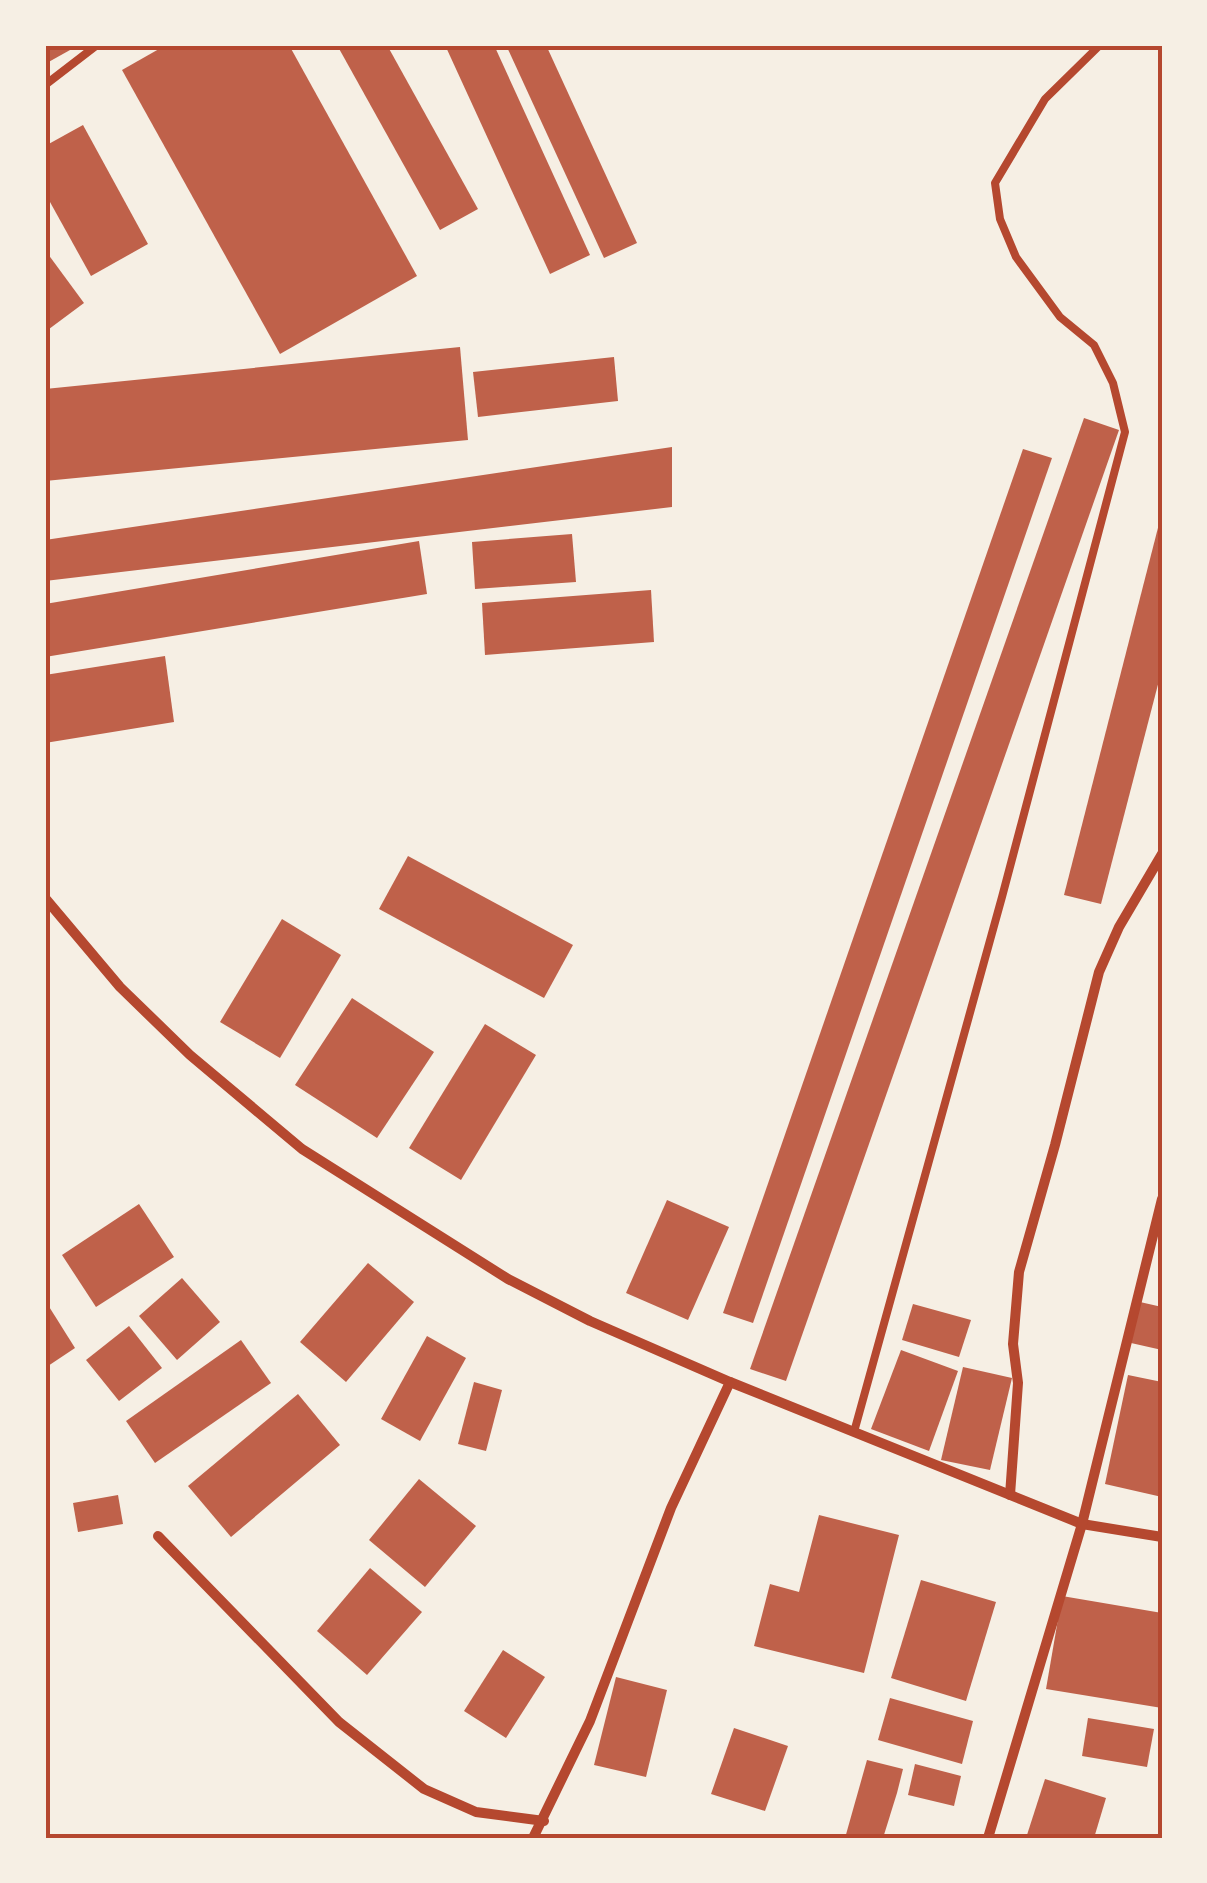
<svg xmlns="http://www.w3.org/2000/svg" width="1207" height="1883" viewBox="0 0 1207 1883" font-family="Georgia,serif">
	<rect width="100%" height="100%" fill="#f6efe4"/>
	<g fill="#bf614a">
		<path d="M 45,45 L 79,45 L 45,64 Z"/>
		<path d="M 166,45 L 289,45 L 417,276 L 280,354 L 122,70 Z"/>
		<path d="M 337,45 L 387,45 L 478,209 L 440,230 Z"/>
		<path d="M 445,45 L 494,45 L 590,255 L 550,274 Z"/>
		<path d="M 506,45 L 546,45 L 637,243 L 604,258 Z"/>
		<path d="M 83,125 L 148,244 L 91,276 L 45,193 L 45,146 Z"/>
		<path d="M 45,250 L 84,303 L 45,332 Z"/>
		<path d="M 460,347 L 468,440 L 45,481 L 45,389 Z"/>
		<path d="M 614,357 L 618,401 L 478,417 L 473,372 Z"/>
		<path d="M 1084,418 L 1119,430 L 786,1381 L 750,1369 Z"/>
		<path d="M 672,447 L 672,507 L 45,581 L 45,540 Z"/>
		<path d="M 1023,449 L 1052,458 L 753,1323 L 723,1313 Z"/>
		<path d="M 1161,516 L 1162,669 L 1101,904 L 1064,895 Z"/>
		<path d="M 572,534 L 576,582 L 475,589 L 472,542 Z"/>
		<path d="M 419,541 L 427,594 L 45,657 L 45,604 Z"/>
		<path d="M 651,590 L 654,642 L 485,655 L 482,603 Z"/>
		<path d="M 165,656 L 174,722 L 45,743 L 45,675 Z"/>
		<path d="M 408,856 L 573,945 L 544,998 L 379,909 Z"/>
		<path d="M 282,919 L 341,955 L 280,1058 L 220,1022 Z"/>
		<path d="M 352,998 L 434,1052 L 377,1138 L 295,1085 Z"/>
		<path d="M 485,1024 L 536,1055 L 461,1180 L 409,1148 Z"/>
		<path d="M 667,1200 L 729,1227 L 688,1320 L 626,1293 Z"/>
		<path d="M 139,1204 L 174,1257 L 96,1307 L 62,1255 Z"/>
		<path d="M 368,1263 L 414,1302 L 346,1382 L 300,1342 Z"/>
		<path d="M 182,1278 L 220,1322 L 177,1360 L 139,1316 Z"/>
		<path d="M 1140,1302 L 1162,1307 L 1162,1350 L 1131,1343 Z"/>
		<path d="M 913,1304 L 971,1320 L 959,1357 L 902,1340 Z"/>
		<path d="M 48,1305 L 75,1348 L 45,1368 L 45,1306 Z"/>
		<path d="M 129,1326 L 162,1368 L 119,1401 L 86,1360 Z"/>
		<path d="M 427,1336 L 466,1358 L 420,1441 L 381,1419 Z"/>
		<path d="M 241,1340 L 271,1383 L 155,1463 L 126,1421 Z"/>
		<path d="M 901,1350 L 958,1371 L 929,1451 L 871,1429 Z"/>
		<path d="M 963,1367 L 1012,1378 L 990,1470 L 941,1460 Z"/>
		<path d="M 1128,1375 L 1162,1382 L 1162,1497 L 1105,1484 Z"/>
		<path d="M 474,1382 L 502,1390 L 486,1451 L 458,1444 Z"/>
		<path d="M 298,1394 L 340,1445 L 231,1537 L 188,1486 Z"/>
		<path d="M 419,1479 L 476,1526 L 425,1587 L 369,1540 Z"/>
		<path d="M 118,1495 L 123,1524 L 78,1532 L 73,1503 Z"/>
		<path d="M 819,1515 L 899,1535 L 864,1673 L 754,1646 L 770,1584 L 799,1592 Z"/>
		<path d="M 370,1568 L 422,1612 L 367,1675 L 317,1631 Z"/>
		<path d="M 921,1580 L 996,1602 L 966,1701 L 891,1678 Z"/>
		<path d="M 1062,1596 L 1162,1613 L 1162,1708 L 1046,1689 Z"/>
		<path d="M 503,1650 L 545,1677 L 506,1738 L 464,1711 Z"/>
		<path d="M 616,1677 L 667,1690 L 646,1777 L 594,1765 Z"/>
		<path d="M 890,1698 L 973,1721 L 962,1764 L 878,1740 Z"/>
		<path d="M 1088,1718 L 1154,1729 L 1147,1767 L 1082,1756 Z"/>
		<path d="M 734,1728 L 788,1746 L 765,1811 L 711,1794 Z"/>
		<path d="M 867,1760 L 903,1769 L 897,1793 L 883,1838 L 845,1838 Z"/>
		<path d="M 915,1764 L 961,1776 L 954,1806 L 908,1795 Z"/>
		<path d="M 1045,1779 L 1106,1798 L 1094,1838 L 1026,1838 Z"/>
	</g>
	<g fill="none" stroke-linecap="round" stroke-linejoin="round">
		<g stroke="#b5482f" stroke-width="8">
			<path d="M 45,85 L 97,45"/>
			<path d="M 854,1432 L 1002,897 L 1125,432 L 1113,383 L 1094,345 L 1060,317 L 1016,257 L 1000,219 L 995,183 L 1045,99 L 1100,45"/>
		</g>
		<g stroke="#b5482f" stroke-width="10">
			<path d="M 45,898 L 120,987 L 190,1055 L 302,1149 L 508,1279 L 590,1321 L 730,1382 L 1082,1524 L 1162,1537"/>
			<path d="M 1010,1495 L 1018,1383 L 1013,1344 L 1019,1272 L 1055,1145 L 1099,972 L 1119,927 L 1162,854"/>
			<path d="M 158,1536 L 339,1722 L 424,1789 L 476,1812 L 544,1821"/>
			<path d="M 533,1838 L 590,1721 L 671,1508 L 730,1382"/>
			<path d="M 988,1838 L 1082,1524 L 1162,1199"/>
		</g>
	</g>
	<rect width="1207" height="1883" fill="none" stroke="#f6efe4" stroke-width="95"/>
	<rect x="48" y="48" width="1112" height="1788" fill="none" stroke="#b5482f" stroke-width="4"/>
</svg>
